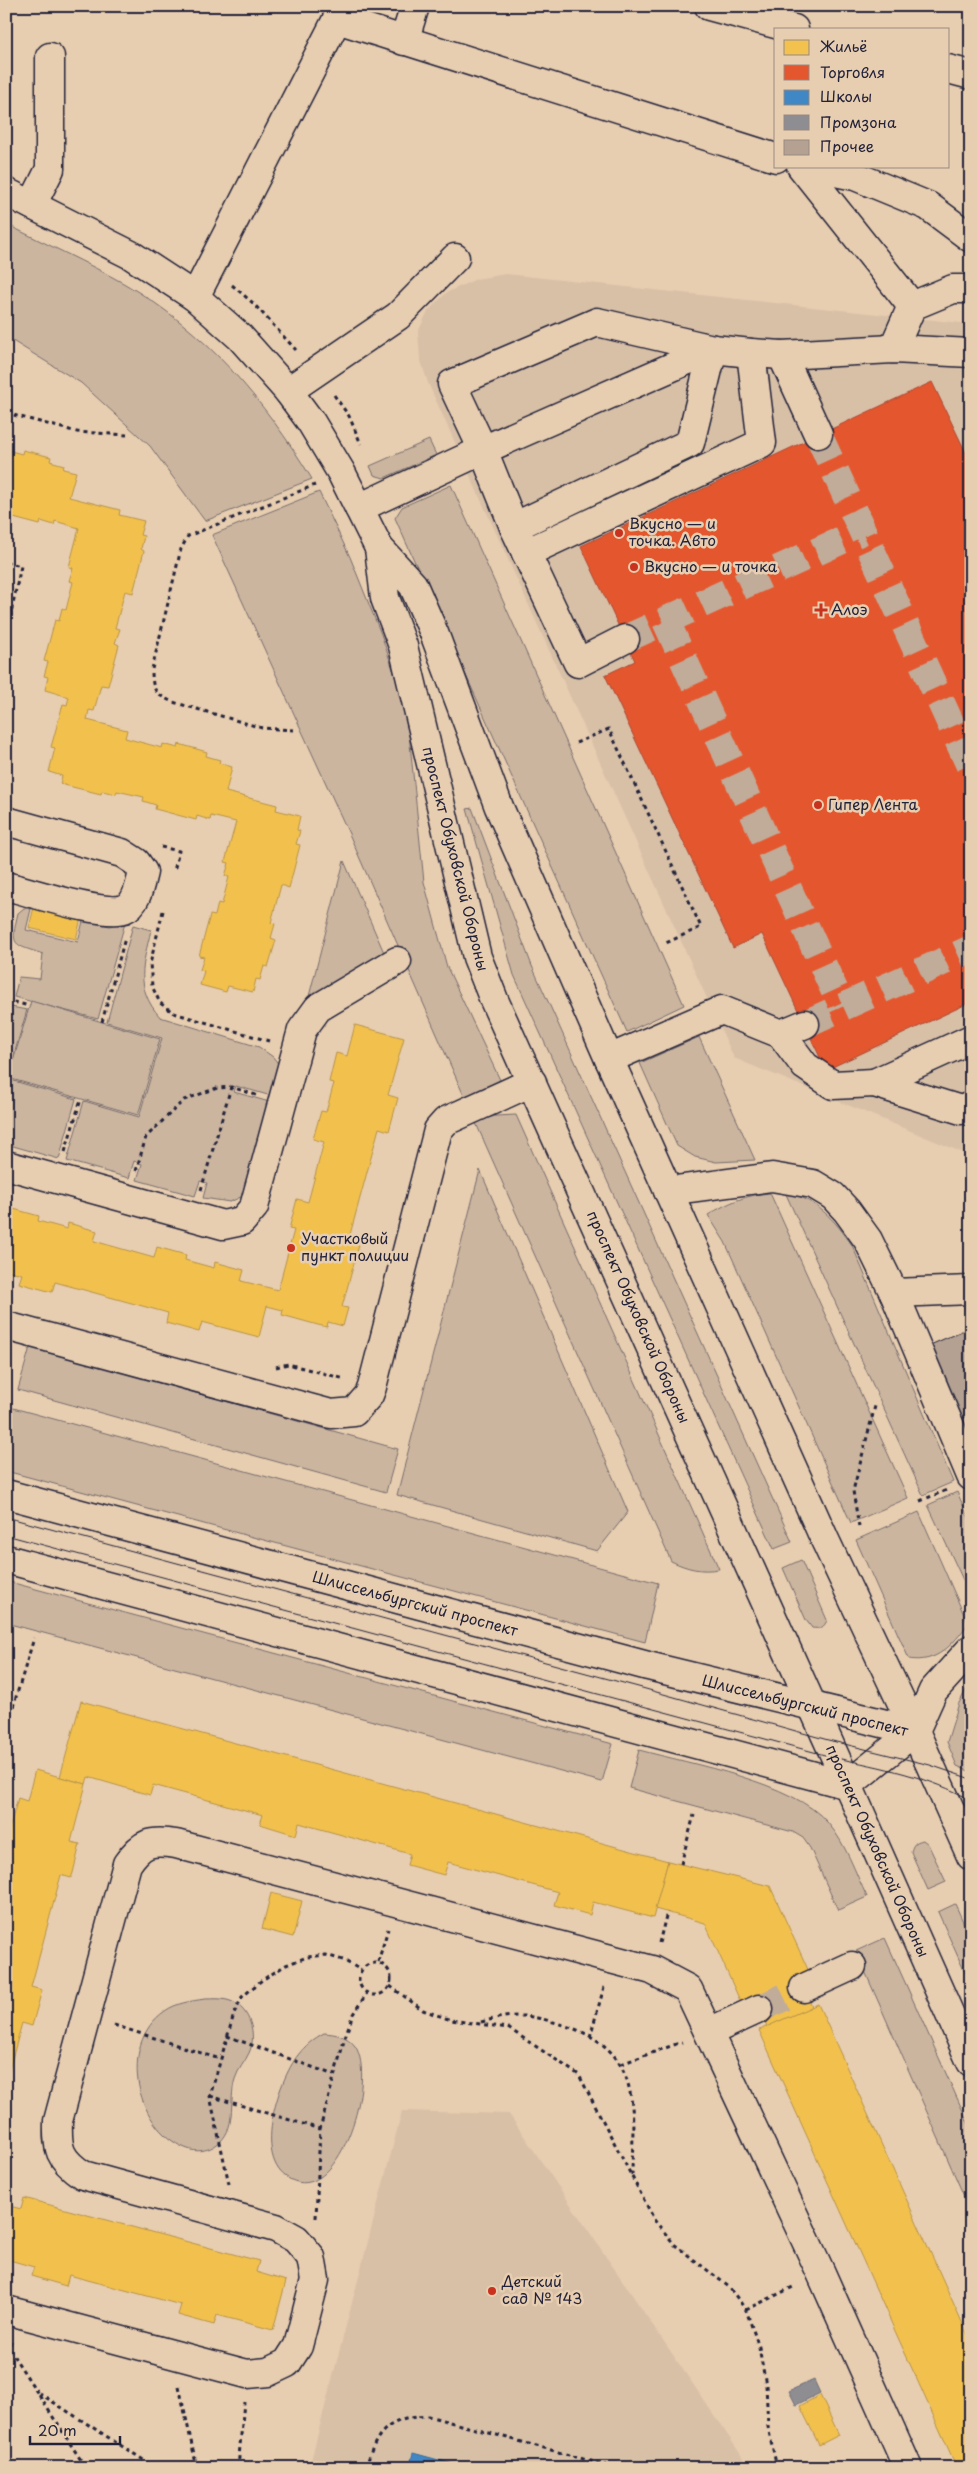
<svg xmlns="http://www.w3.org/2000/svg" width="977" height="2474" viewBox="0 0 977 2474" font-family="'Playpen Sans',sans-serif">
	<rect width="100%" height="100%" fill="#e8ceb0"/>
	<filter id="ink" filterUnits="userSpaceOnUse"><feTurbulence type="fractalNoise" baseFrequency=".02" numOctaves="2"/><feDisplacementMap in="SourceGraphic" scale="10" xChannelSelector="R" yChannelSelector="G"/><feConvolveMatrix kernelMatrix="1 2 1 2 8 2 1 2 1" color-interpolation-filters="sRGB"/></filter>
	<g filter="url(#ink)">
		<g fill="#d8c0a7">
			<path d="M 506,274 L 971,324 L 971,1156 L 734,1058 L 428,383 L 420,358 L 418,332 L 428,311 L 446,293 L 476,279 Z"/>
			<path d="M 402,2111 L 509,2114 L 750,2468 L 309,2468 Z"/>
		</g>
		<g fill="#cbb59f" stroke="#766c6d">
			<path d="M 6,224 C 46,244 86,262 125,284 C 205,330 264,400 312,479 L 205,521 L 150,446 L 81,383 L 6,337 Z"/>
			<path d="M 429,440 L 436,455 L 384,478 L 374,475 L 370,466 Z"/>
			<path d="M 451,485 L 684,1005 L 627,1032 L 395,518 L 402,507 Z"/>
			<path d="M 319,492 L 350,557 L 381,634 L 400,690 L 409,734 L 424,882 L 447,967 L 500,1080 L 487,1090 L 464,1096 L 350,836 L 212,535 Z"/>
			<path d="M 472,808 L 532,966 L 792,1542 L 774,1549 L 514,975 L 467,809 Z"/>
			<path d="M 344,861 L 386,957 L 307,1004 Z"/>
			<path d="M 24,908 L 31,909 L 26,930 L 78,942 L 83,921 L 110,926 L 120,922 L 125,923 L 98,1019 L 14,997 L 19,977 L 40,979 L 43,954 C 13,944 10,947 18,913 Z"/>
			<path d="M 133,925 L 151,930 C 143,965 134,987 160,1017 L 259,1047 L 273,1057 L 280,1066 L 275,1097 L 236,1086 L 234,1092 L 273,1103 L 243,1196 L 230,1202 L 203,1198 L 207,1183 L 200,1181 L 195,1196 L 137,1180 L 142,1164 L 134,1161 L 129,1178 L 67,1161 L 84,1101 L 139,1117 L 162,1038 L 107,1022 Z"/>
			<path d="M 31,1001 L 160,1039 L 138,1115 L 8,1078 Z"/>
			<path d="M 11,1007 L 27,1010 L 7,1079 L 76,1099 L 59,1159 L 6,1144 L 6,1024 Z"/>
			<path d="M 699,1037 L 755,1160 L 716,1162 L 695,1157 L 677,1146 L 640,1063 Z"/>
			<path d="M 516,1115 L 719,1569 C 701,1572 688,1569 671,1561 L 475,1121 L 496,1116 Z"/>
			<path d="M 480,1170 L 628,1512 L 597,1551 L 397,1495 Z"/>
			<path d="M 785,1192 C 816,1199 835,1220 852,1245 L 953,1482 L 923,1495 Z"/>
			<path d="M 770,1193 L 908,1498 L 851,1523 L 725,1242 L 708,1215 C 729,1202 746,1195 770,1193 Z"/>
			<path d="M 30,1347 L 398,1449 L 386,1492 L 18,1390 Z"/>
			<path d="M 6,1406 L 658,1583 L 645,1642 L 6,1471 Z"/>
			<path d="M 957,1492 L 971,1523 L 971,1597 L 928,1505 Z"/>
			<path d="M 919,1512 L 968,1624 C 953,1644 937,1664 909,1659 L 856,1540 Z"/>
			<path d="M 801,1560 L 827,1620 C 824,1628 820,1629 812,1628 L 806,1620 L 783,1568 Z"/>
			<path d="M 6,1581 L 613,1744 L 602,1782 L 6,1623 Z"/>
			<path d="M 971,1681 L 971,1772 L 957,1766 L 947,1742 L 959,1703 Z"/>
			<path d="M 639,1750 C 691,1764 794,1782 828,1823 C 846,1844 855,1872 867,1897 L 838,1910 L 810,1848 L 803,1838 L 793,1832 L 629,1788 Z"/>
			<path d="M 923,1840 L 928,1844 L 946,1882 L 928,1890 L 911,1852 C 913,1844 915,1842 923,1840 Z"/>
			<path d="M 955,1904 L 971,1939 L 971,1986 L 938,1912 Z"/>
			<path d="M 885,1938 L 971,2129 L 971,2212 L 856,1951 Z"/>
			<path d="M 205,1999 C 212,1999 220,1998 227,2000 C 249,2005 258,2034 249,2053 C 245,2062 238,2069 235,2079 C 228,2102 238,2130 216,2145 C 209,2150 200,2152 191,2150 C 136,2134 116,2044 165,2011 C 176,2003 191,2001 205,1999 Z"/>
			<path d="M 324,2033 C 335,2034 347,2035 355,2046 C 377,2077 341,2199 294,2181 C 250,2165 278,2081 298,2055 C 306,2045 313,2039 324,2033 Z"/>
		</g>
		<g fill="#f2c14e" stroke="#b49148">
			<path d="M 7,450 L 22,454 L 23,450 L 51,457 L 50,461 L 64,465 L 63,469 L 76,472 L 69,497 L 120,510 L 119,515 L 144,521 L 140,535 L 144,536 L 141,549 L 144,551 L 133,593 L 125,591 L 115,628 L 120,629 L 115,643 L 119,645 L 108,686 L 101,685 L 94,711 L 89,710 L 87,720 L 127,730 L 125,738 L 162,748 L 163,744 L 178,748 L 179,744 L 207,752 L 206,756 L 220,760 L 219,763 L 232,767 L 226,792 L 277,805 L 276,810 L 300,816 L 297,830 L 300,831 L 296,844 L 300,845 L 289,888 L 281,885 L 271,923 L 275,924 L 271,938 L 276,940 L 268,967 L 264,966 L 260,980 L 256,979 L 253,992 L 228,986 L 226,992 L 200,985 L 204,971 L 200,970 L 204,957 L 199,956 L 210,915 L 215,916 L 218,903 L 222,904 L 229,877 L 225,876 L 229,863 L 225,862 L 236,822 L 211,816 L 210,820 L 197,816 L 196,820 L 155,809 L 156,805 L 143,801 L 144,797 L 117,791 L 116,794 L 102,791 L 101,794 L 60,784 L 62,776 L 49,772 L 55,748 L 51,747 L 63,704 L 67,705 L 69,697 L 45,690 L 48,677 L 44,676 L 48,662 L 44,661 L 55,620 L 59,621 L 62,608 L 66,610 L 73,582 L 69,581 L 73,568 L 69,567 L 79,528 L 55,521 L 54,525 L 41,521 L 40,525 L 6,516 Z"/>
			<path d="M 34,907 L 81,918 L 76,939 L 29,928 Z"/>
			<path d="M 355,1025 L 404,1038 L 388,1095 L 398,1098 L 389,1131 L 379,1128 L 348,1242 L 359,1245 L 342,1307 L 348,1308 L 343,1326 L 328,1322 L 327,1327 L 318,1325 L 282,1315 L 283,1310 L 267,1306 L 259,1337 L 202,1322 L 199,1332 L 166,1323 L 168,1313 L 55,1282 L 52,1292 L 19,1283 L 22,1274 L 6,1270 L 6,1218 L 10,1208 L 39,1216 L 38,1221 L 67,1229 L 68,1223 L 97,1231 L 94,1241 L 154,1258 L 157,1247 L 186,1255 L 185,1260 L 214,1268 L 215,1262 L 244,1270 L 241,1281 L 278,1290 L 294,1230 L 289,1229 L 297,1199 L 308,1202 L 324,1142 L 313,1139 L 321,1111 L 326,1112 L 334,1083 L 329,1082 L 336,1053 L 347,1056 Z"/>
			<path d="M 81,1701 L 668,1861 L 653,1918 L 593,1902 L 590,1915 L 554,1905 L 558,1892 L 448,1862 L 444,1875 L 407,1865 L 410,1854 L 299,1823 L 296,1835 L 260,1824 L 263,1815 L 153,1785 L 150,1795 L 88,1777 L 86,1784 L 60,1777 Z"/>
			<path d="M 35,1770 L 86,1784 L 71,1842 L 80,1844 L 73,1873 L 71,1878 L 61,1875 L 31,1987 L 42,1990 L 32,2026 L 22,2023 L 6,2081 L 6,1840 L 18,1798 L 27,1801 Z"/>
			<path d="M 668,1861 L 770,1886 L 810,1974 L 804,1988 L 812,2007 L 767,2027 L 754,1999 L 742,2005 L 705,1923 L 655,1909 Z"/>
			<path d="M 271,1893 L 302,1901 L 293,1937 L 262,1929 Z"/>
			<path d="M 818,2004 L 971,2342 L 971,2468 L 957,2468 L 759,2030 Z"/>
			<path d="M 24,2198 L 259,2261 L 256,2272 L 286,2281 L 273,2330 L 217,2315 L 214,2325 L 185,2317 L 178,2315 L 181,2305 L 69,2275 L 66,2286 L 31,2276 L 34,2267 L 6,2259 L 6,2205 L 21,2209 Z"/>
			<path d="M 820,2395 L 839,2435 L 819,2445 L 800,2406 Z"/>
		</g>
		<path fill="#e4572e" stroke="#aa4732" d="M 932,382 L 971,463 L 971,1002 L 826,1070 L 762,934 L 733,948 L 605,675 L 635,661 L 581,546 Z"/>
		<path fill="#3f88c5" stroke="#36699c" d="M 413,2453 L 468,2468 L 409,2468 Z"/>
		<path fill="#8d8d92" stroke="#6d6d78" d="M 814,2380 L 820,2393 L 796,2405 L 789,2391 Z"/>
		<path fill="#b4a191" stroke="#22223b" d="M 971,1327 L 971,1415 L 961,1419 L 928,1346 Z"/>
		<g fill="none" stroke-linecap="round" stroke-linejoin="round">
			<g stroke="#c0ac99" stroke-width="28" stroke-dasharray="28 14" stroke-linecap="butt">
				<path d="M 818,434 L 971,768"/>
				<path d="M 666,621 L 842,1007"/>
				<path d="M 625,639 L 862,531"/>
				<path d="M 805,1024 L 971,949"/>
				<path d="M 759,2009 L 804,1988"/>
			</g>
			<g stroke="#22223b" stroke-width="31">
				<g id="minor">
					<path d="M 709,6 L 794,29"/>
					<path d="M 337,19 L 776,158"/>
					<path d="M 404,41 L 415,6"/>
					<path d="M 948,69 L 971,75"/>
					<path d="M 801,166 L 912,306"/>
					<path d="M 805,166 L 855,176 L 928,206 L 971,238"/>
					<path d="M 6,192 L 131,255 L 195,297 L 240,337 L 288,391 L 311,422 L 341,472 L 379,548 L 413,585 L 434,633 L 499,807 L 609,1059 L 825,1540 L 915,1731"/>
					<path d="M 32,205 L 50,169 L 50,57"/>
					<path d="M 195,297 L 337,19 L 341,6"/>
					<path d="M 893,349 L 912,306 L 953,289 L 971,289"/>
					<path d="M 782,355 L 818,434"/>
					<path d="M 288,391 L 398,316 L 455,258"/>
					<path d="M 359,508 L 483,450 L 713,349"/>
					<path d="M 514,527 L 690,443 L 713,349"/>
					<path d="M 379,548 L 385,598 L 403,646 L 477,957 L 494,1000 L 848,1785 L 915,1731 L 933,1691 L 971,1649"/>
					<path d="M 526,553 L 762,443 L 751,353"/>
					<path d="M 625,639 L 578,663 L 514,527 L 483,450 L 452,384 L 597,322 L 713,349 L 751,353 L 782,355 L 893,349 L 971,353"/>
					<path d="M 6,821 L 122,853 L 136,862 L 143,872 C 140,884 137,904 124,909 C 102,916 31,892 6,886"/>
					<path d="M 781,1034 L 805,1024"/>
					<path d="M 609,1059 L 722,1010 L 781,1034 L 805,1066 L 833,1085 L 874,1083 L 961,1110 L 971,1106"/>
					<path d="M 874,1083 L 971,1039"/>
					<path d="M 6,1165 L 223,1225 L 242,1221 L 254,1207 L 302,1030 L 318,1008 L 397,961"/>
					<path d="M 668,1191 L 772,1177 L 813,1184 L 833,1196 L 847,1211 L 868,1240 L 894,1293 L 971,1476"/>
					<path d="M 894,1293 L 971,1290"/>
					<path d="M 6,1326 L 331,1414 L 354,1412 L 369,1395 L 372,1387 L 438,1130 L 446,1121 L 532,1082"/>
					<path d="M 804,1988 L 852,1966"/>
					<path d="M 709,2032 L 759,2009"/>
					<path d="M 6,2310 L 247,2374 L 268,2372 L 287,2363 L 298,2346 L 315,2280 L 311,2257 L 296,2239 L 276,2228 L 83,2175 C 59,2159 57,2149 58,2121 L 127,1864 C 142,1842 151,1840 176,1844 L 652,1970 L 688,1989 L 821,2273 L 908,2468"/>
				</g>
			</g>
			<g stroke="#22223b" stroke-width="31">
				<g id="major">
					<path d="M 6,1494 L 648,1666 L 915,1731 L 971,1856"/>
					<path d="M 6,1559 L 848,1785 L 971,2062"/>
				</g>
			</g>
			<g stroke="#22223b" stroke-width="3" stroke-dasharray="4 4" stroke-linecap="butt">
				<path d="M 232,285 L 253,303 L 296,350"/>
				<path d="M 334,395 L 349,416 L 361,444"/>
				<path d="M 6,413 L 77,432 L 127,435"/>
				<path d="M 6,562 L 21,566 L 6,636"/>
				<path d="M 6,728 L 10,733 L 6,749"/>
				<path d="M 294,730 L 262,728 L 173,702 C 154,694 152,689 152,669 L 181,549 L 188,536 L 315,485"/>
				<path d="M 576,743 L 609,729 L 701,927 L 666,943"/>
				<path d="M 161,847 L 179,851 L 174,871"/>
				<path d="M 163,911 L 150,964 L 152,986 L 160,1003 L 174,1013 L 269,1041"/>
				<path d="M 6,1000 L 29,1006"/>
				<path d="M 102,1022 L 125,938"/>
				<path d="M 65,1152 L 81,1099"/>
				<path d="M 136,1171 L 146,1137 L 184,1100 L 217,1088 L 231,1087 L 256,1095"/>
				<path d="M 201,1190 L 231,1087"/>
				<path d="M 276,1367 L 288,1364 L 345,1379"/>
				<path d="M 6,1373 L 11,1356"/>
				<path d="M 920,1501 L 947,1490"/>
				<path d="M 859,1527 L 853,1491 L 875,1406"/>
				<path d="M 6,1730 L 34,1638"/>
				<path d="M 681,1864 L 694,1815"/>
				<path d="M 659,1943 L 667,1912"/>
				<path d="M 378,1962 L 388,1929"/>
				<circle cx="375" cy="1979" r="16"/>
				<path d="M 390,1986 L 423,2010 L 451,2020 L 508,2028 L 579,2075 L 655,2221 L 675,2245 L 729,2287 L 746,2310 L 759,2347 L 766,2385 L 768,2427 L 777,2468"/>
				<path d="M 481,2022 C 516,2013 529,2014 563,2025 C 643,2049 633,2106 632,2175"/>
				<path d="M 114,2025 L 220,2059"/>
				<path d="M 227,2036 L 334,2075"/>
				<path d="M 590,2037 L 604,1987"/>
				<path d="M 621,2064 L 682,2042"/>
				<path d="M 210,2096 L 320,2129"/>
				<path d="M 229,2184 L 210,2096 L 234,2014 L 242,1997 L 262,1980 L 286,1965 L 307,1957 L 326,1955 L 343,1960 L 361,1970"/>
				<path d="M 316,2218 L 320,2129 L 345,2037 L 353,2014 L 367,1993"/>
				<path d="M 746,2310 L 795,2286"/>
				<path d="M 11,2341 L 9,2349 L 86,2468"/>
				<path d="M 179,2386 L 197,2468"/>
				<path d="M 39,2393 L 156,2468"/>
				<path d="M 238,2468 L 244,2402"/>
				<path d="M 366,2468 C 376,2430 389,2418 428,2416 L 616,2468"/>
			</g>
			<use href="#minor" stroke="#e8ceb0" stroke-width="28"/>
			<use href="#major" stroke="#e8ceb0" stroke-width="28"/>
			<g stroke="#22223b" stroke-width="1">
				<path d="M 6,1517 L 642,1688 L 828,1740 L 930,1765 L 971,1779"/>
				<path d="M 6,1535 L 836,1758 C 881,1767 930,1777 971,1800"/>
			</g>
		</g>
	</g>
	<g fill="#c8321e" stroke="#e8ceb0" stroke-width="2">
		<circle cx="619" cy="533" r="5"/>
		<circle cx="634" cy="567" r="5"/>
		<path d="M818.5 602.5h5v5h5v5h-5v5h-5v-5h-5v-5h5z"/>
		<circle cx="818" cy="805" r="5"/>
		<circle cx="291" cy="1248" r="5"/>
		<circle cx="492" cy="2291" r="5"/>
	</g>
	<g text-anchor="middle" stroke-width="5" stroke-linejoin="round" paint-order="stroke">
		<g font-size="15" fill="#22223b" stroke="#e8ceb0" text-anchor="start">
			<text x="629" y="529">Вкусно — и<tspan x="629" dy="17">точка. Авто</tspan></text>
			<text x="644" y="572">Вкусно — и точка</text>
			<text x="831" y="615">Алоэ</text>
			<text x="828" y="810">Гипер Лента</text>
			<text x="301" y="1244">Участковый<tspan x="301" dy="17">пункт полиции</tspan></text>
			<text x="502" y="2287">Детский<tspan x="502" dy="17">сад № 143</tspan></text>
		</g>
		<g font-size="15" fill="#22223b" stroke="#e8ceb0">
			<text transform="translate(455 859) rotate(76)" y="5">проспект Обуховской Обороны</text>
			<text transform="translate(638 1317) rotate(66)" y="5">проспект Обуховской Обороны</text>
			<text transform="translate(415 1604) rotate(15)" y="5">Шлиссельбургский проспект</text>
			<text transform="translate(805 1706) rotate(14)" y="5">Шлиссельбургский проспект</text>
			<text transform="translate(877 1851) rotate(66)" y="5">проспект Обуховской Обороны</text>
		</g>
	</g>
	<rect width="977" height="2474" fill="none" stroke="#e8ceb0" stroke-width="25"/>
	<rect x="12" y="12" width="952" height="2449" fill="none" stroke="#22223b" stroke-width="2" filter="url(#ink)"/>
	<rect x="774" y="28" width="175" height="140" fill="#e8ceb0" stroke="#998981"/>
	<rect x="784" y="40" width="25" height="15" fill="#f2c14e" stroke="#998981"/>
	<text x="820" y="52" font-size="15" fill="#22223b">Жильё</text>
	<rect x="784" y="65" width="25" height="15" fill="#e4572e" stroke="#998981"/>
	<text x="820" y="78" font-size="15" fill="#22223b">Торговля</text>
	<rect x="784" y="90" width="25" height="15" fill="#3f88c5" stroke="#998981"/>
	<text x="820" y="102" font-size="15" fill="#22223b">Школы</text>
	<rect x="784" y="115" width="25" height="15" fill="#8d8d92" stroke="#998981"/>
	<text x="820" y="128" font-size="15" fill="#22223b">Промзона</text>
	<rect x="784" y="140" width="25" height="15" fill="#b4a191" stroke="#998981"/>
	<text x="820" y="152" font-size="15" fill="#22223b">Прочее</text>
	<path d="M30 2436v8h90v-8" fill="none" stroke="#22223b" stroke-width="2.5"/>
	<text x="38" y="2436" font-size="15" fill="#22223b" stroke="#e8ceb0" stroke-width="4" paint-order="stroke">20 m</text>
</svg>
